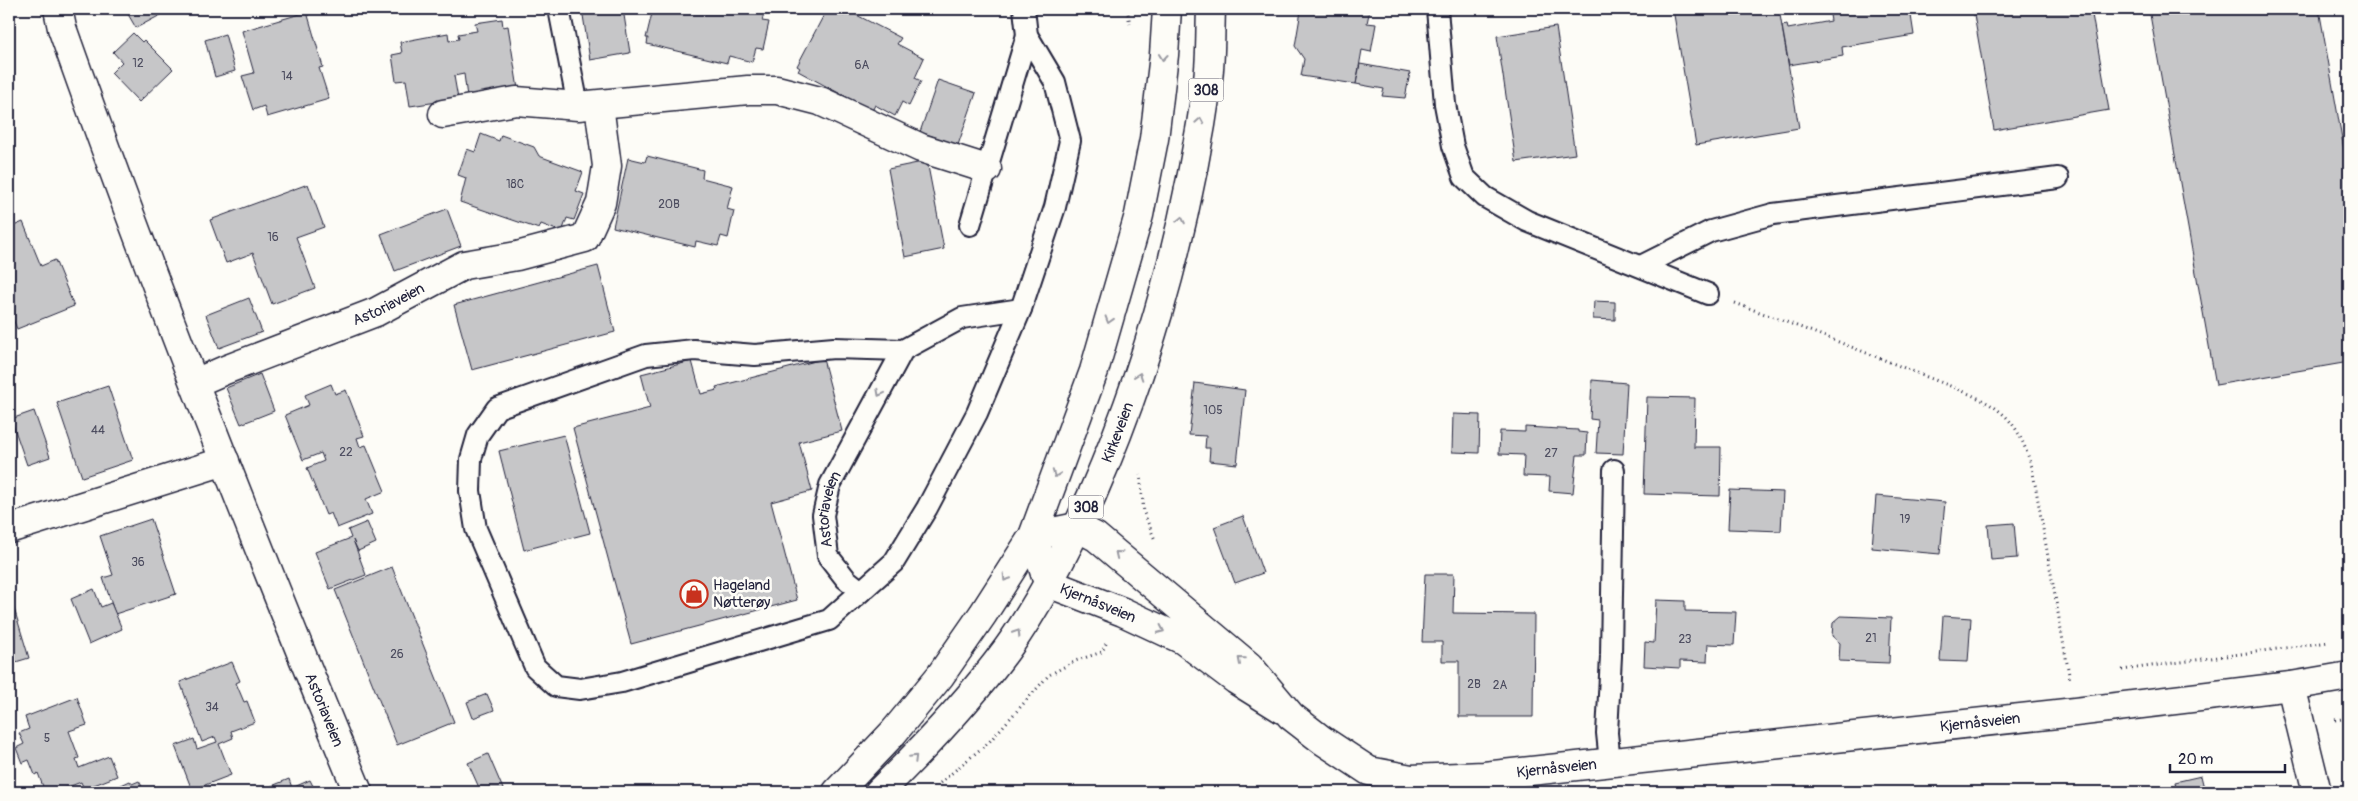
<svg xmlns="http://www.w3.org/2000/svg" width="2358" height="801" viewBox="0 0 2358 801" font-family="Pangolin,sans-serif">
	<rect width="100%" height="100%" fill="#fdfcf7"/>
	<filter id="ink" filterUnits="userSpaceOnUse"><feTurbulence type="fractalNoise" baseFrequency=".02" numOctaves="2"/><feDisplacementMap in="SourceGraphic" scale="10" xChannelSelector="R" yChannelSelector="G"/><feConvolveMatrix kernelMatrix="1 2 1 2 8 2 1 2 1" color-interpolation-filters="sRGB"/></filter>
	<g filter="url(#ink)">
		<g fill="#c6c6c8" stroke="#22223b">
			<path d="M 125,9 L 170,9 L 170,10 L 136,28 Z"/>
			<path d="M 582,9 L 623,9 L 630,53 L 590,60 Z"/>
			<path d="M 653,9 L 765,9 L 762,21 L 769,22 L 763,49 L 756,48 L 752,62 L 729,56 L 727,63 L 647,44 L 648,38 L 646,38 Z"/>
			<path d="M 827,9 L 844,16 L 847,10 L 901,38 L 897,44 L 924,58 L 915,78 L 921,81 L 909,106 L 902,102 L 895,116 L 875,105 L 872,111 L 798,71 L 800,68 L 797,66 Z"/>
			<path d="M 1304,9 L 1370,9 L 1367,23 L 1376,24 L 1371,52 L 1362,50 L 1356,84 L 1301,76 L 1304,59 L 1295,46 L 1301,11 Z"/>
			<path d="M 1673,9 L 1779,9 L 1799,128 L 1696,145 Z"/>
			<path d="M 1829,9 L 1910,9 L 1914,35 L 1842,47 L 1843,56 L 1789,65 L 1782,26 L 1787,25 L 1788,29 L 1831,21 Z"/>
			<path d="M 1973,9 L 2091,9 L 2109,110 L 1994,130 Z"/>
			<path d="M 2149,9 L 2319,9 L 2349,178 L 2349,362 L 2216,385 Z"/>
			<path d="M 307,12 L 323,67 L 319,68 L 329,99 L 267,117 L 264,106 L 253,110 L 242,76 L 254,73 L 242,31 Z"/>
			<path d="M 502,19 L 503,27 L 508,26 L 518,89 L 467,97 L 464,74 L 454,76 L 458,99 L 410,106 L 406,80 L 396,81 L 392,55 L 402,53 L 400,42 L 448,33 L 449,41 L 459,39 L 458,34 L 477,31 L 475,23 Z"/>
			<path d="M 1556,27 L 1575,154 L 1516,162 L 1497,36 Z"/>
			<path d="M 133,33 L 142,42 L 144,40 L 173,69 L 139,102 L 111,73 L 122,62 L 113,52 Z"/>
			<path d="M 225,34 L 235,71 L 215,77 L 205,40 Z"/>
			<path d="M 1360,64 L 1410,73 L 1405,98 L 1382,96 L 1384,89 L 1356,84 Z"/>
			<path d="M 938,80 L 976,93 L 958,145 L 920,132 Z"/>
			<path d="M 481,134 L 499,141 L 501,135 L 534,147 L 539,156 L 583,172 L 576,191 L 584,194 L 574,220 L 567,218 L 562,232 L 541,224 L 539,229 L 460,202 L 466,178 L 458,175 L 467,149 L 475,152 Z"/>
			<path d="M 647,156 L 703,170 L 702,178 L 733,186 L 727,209 L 734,211 L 728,238 L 721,236 L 718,246 L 696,241 L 695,247 L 613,227 L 628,158 L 645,162 Z"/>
			<path d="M 927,161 L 944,249 L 905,257 L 888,169 Z"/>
			<path d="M 308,184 L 324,227 L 296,237 L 315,288 L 272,304 L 253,253 L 226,263 L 210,220 Z"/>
			<path d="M 447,209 L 461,246 L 395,271 L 381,234 Z"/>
			<path d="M 23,222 L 41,266 L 55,260 L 74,306 L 17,329 L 9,309 L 9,228 Z"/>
			<path d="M 598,266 L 615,332 L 472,370 L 454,305 Z"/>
			<path d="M 249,298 L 262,332 L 219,348 L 206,315 Z"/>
			<path d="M 1594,301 L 1615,302 L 1615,320 L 1593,319 Z"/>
			<path d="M 823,359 L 842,431 L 799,442 L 812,491 L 771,502 L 797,600 L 631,644 L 573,428 L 650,408 L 641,374 L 692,361 L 701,394 L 717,390 L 716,387 Z"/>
			<path d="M 260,374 L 274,411 L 241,424 L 226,388 Z"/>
			<path d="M 1592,380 L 1627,383 L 1623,454 L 1596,453 L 1598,420 L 1590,419 Z"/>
			<path d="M 1195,383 L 1245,390 L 1237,464 L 1209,461 L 1210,448 L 1205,448 L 1206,436 L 1189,435 Z"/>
			<path d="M 331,384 L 335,394 L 346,390 L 364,436 L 357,438 L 360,447 L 366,445 L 385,491 L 366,499 L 372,514 L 337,528 L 331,513 L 326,515 L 307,468 L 324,461 L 321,453 L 303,460 L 285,415 L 309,405 L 305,395 Z"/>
			<path d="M 108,386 L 133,460 L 82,477 L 57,403 Z"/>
			<path d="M 1647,397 L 1695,398 L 1694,447 L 1721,447 L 1720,496 L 1644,494 Z"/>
			<path d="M 34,411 L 50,457 L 27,465 L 11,419 Z"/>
			<path d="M 1453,414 L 1480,415 L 1479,453 L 1452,452 Z"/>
			<path d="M 1525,427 L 1578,430 L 1578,432 L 1587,433 L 1586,455 L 1577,455 L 1573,493 L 1549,491 L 1550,477 L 1523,476 L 1524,455 L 1499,454 L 1500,431 L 1525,432 Z"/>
			<path d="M 564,435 L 590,533 L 524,550 L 499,451 Z"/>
			<path d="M 1730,490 L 1783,492 L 1781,531 L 1728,529 Z"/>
			<path d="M 1876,496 L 1945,502 L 1940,554 L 1872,548 Z"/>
			<path d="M 1243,516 L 1263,573 L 1235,583 L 1214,527 Z"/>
			<path d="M 151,519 L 176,594 L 115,614 L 103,578 L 113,575 L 100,536 Z"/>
			<path d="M 367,522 L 376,543 L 358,551 L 353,540 L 366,575 L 330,589 L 315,552 L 351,538 L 348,530 Z"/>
			<path d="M 2014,523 L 2017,558 L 1991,560 L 1988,525 Z"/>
			<path d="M 392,567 L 454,722 L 397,745 L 335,590 Z"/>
			<path d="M 1425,574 L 1454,574 L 1453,613 L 1534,614 L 1533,717 L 1459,717 L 1459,661 L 1442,661 L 1442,642 L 1422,642 Z"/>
			<path d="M 94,589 L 101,607 L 111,603 L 122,629 L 89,644 L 71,599 Z"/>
			<path d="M 9,592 L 29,658 L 9,664 Z"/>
			<path d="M 1656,600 L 1685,601 L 1685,611 L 1736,612 L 1734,645 L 1708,644 L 1707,662 L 1680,661 L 1680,668 L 1644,666 L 1645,642 L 1654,643 Z"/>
			<path d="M 1841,616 L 1891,618 L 1889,663 L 1839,661 L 1840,643 L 1832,636 L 1833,623 Z"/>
			<path d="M 1943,616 L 1971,618 L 1968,662 L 1940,661 Z"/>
			<path d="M 232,662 L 240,681 L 236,683 L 244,702 L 247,701 L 255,722 L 231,731 L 233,738 L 219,744 L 231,775 L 192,790 L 175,746 L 194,739 L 197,749 L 217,742 L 215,737 L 202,742 L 180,682 Z"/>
			<path d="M 487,694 L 494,710 L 473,718 L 467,702 Z"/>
			<path d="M 77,697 L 87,725 L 69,731 L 79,758 L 76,759 L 79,768 L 109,756 L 117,776 L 84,789 L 81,782 L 55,792 L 45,792 L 38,773 L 35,775 L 29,760 L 22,763 L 16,748 L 24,744 L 19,733 L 29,729 L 25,717 Z"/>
			<path d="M 488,754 L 503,789 L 494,792 L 481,792 L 468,763 Z"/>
			<path d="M 2201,776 L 2205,792 L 2177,792 L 2175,782 Z"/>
			<path d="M 289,779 L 292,788 L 310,780 L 316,792 L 257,792 Z"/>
			<path d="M 130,781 L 132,784 L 139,781 L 145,792 L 106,792 Z"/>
		</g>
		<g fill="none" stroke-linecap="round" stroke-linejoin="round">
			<g stroke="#22223b" stroke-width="24">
				<g id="lane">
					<path d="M 559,9 L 578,106"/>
					<path d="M 1437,9 L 1445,104 L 1453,146 L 1464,177 L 1485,197 L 1527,221 L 1708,294"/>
					<path d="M 970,225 L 1027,35"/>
					<path d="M 1641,266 L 1711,231 L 1773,214 L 2058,178"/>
					<path d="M 903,350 L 834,348 L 755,355 L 694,350 L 646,355 L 497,408 L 478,435 L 471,459 L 470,491 L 476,529 L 535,667 L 556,686 L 580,689 L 622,682 L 829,620 L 894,562 L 927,508 L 977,413 L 1021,309 L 1055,207 L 1070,141 L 1055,82 L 1027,35 L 1024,9"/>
					<path id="s1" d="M 861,591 L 846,579 L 828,556 L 823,515 L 830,485 L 903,350 L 962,318 L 1021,309"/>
					<path d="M 1610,762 L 1607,733 L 1611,656 L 1614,470"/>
				</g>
			</g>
			<g stroke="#22223b" stroke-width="31">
				<g id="street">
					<path id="s2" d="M 58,9 L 62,28 C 153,285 254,540 358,792"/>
					<path d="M 443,114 L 516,101 L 578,106 L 748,90 L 777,90 L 820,101 L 921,148 L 987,169"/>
					<path id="s3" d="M 195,383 L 225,370 L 376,312 L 464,265 L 517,256 L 585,238 L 601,203 L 607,166 L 599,105"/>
					<path d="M 9,529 L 225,461"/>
					<path d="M 2291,686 L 2317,792"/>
				</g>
			</g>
			<g stroke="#22223b" stroke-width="31">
				<g id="secondary">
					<path id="s4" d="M 1284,710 L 1236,680 L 1183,640 L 1123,612 L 1048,583 L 1033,536 L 1077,527 L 1096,537 L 1249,666 L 1291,716 L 1322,740 L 1369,771 L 1411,779 L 1484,776 L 2075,712 L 2291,686 L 2349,676"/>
				</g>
			</g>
			<g stroke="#22223b" stroke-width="31">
				<g id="primary">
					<path d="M 837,792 L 893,733 L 940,676 L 983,614 L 1033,536 L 1094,371 L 1139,215 L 1154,139 L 1164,55 L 1167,9"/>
					<path id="s5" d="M 879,792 C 925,747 969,701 1007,649 C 1041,602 1068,548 1092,495 C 1150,363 1188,222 1208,79 C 1211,56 1210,32 1211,9"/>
				</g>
			</g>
			<g stroke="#22223b" stroke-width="3" stroke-dasharray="1 4" stroke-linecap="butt">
				<path d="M 1127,9 L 1130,24"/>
				<path d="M 1735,303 C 1798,326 1860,350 1922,375 C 1942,383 1982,397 1998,410 C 2018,425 2024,444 2032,467 L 2070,680"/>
				<path d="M 1140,474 L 1144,513 L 1155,540"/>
				<path d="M 2122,670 L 2329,642"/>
				<path d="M 2335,720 L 2349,718"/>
				<path d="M 940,783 L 989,742 L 1049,675 L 1075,661 L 1102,652 L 1107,642"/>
			</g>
			<use href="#lane" stroke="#fdfcf7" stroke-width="20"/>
			<use href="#street" stroke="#fdfcf7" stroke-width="28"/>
			<use href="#secondary" stroke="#fdfcf7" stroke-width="28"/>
			<use href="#primary" stroke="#fdfcf7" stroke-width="28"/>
		</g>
		<defs><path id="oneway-chevron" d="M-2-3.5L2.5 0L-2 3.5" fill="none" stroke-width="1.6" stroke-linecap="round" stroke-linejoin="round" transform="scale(1.25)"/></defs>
		<g stroke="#9a9aa2">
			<use href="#oneway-chevron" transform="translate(1163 57) rotate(96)"/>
			<use href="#oneway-chevron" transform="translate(1200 121) rotate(-80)"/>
			<use href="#oneway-chevron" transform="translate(1181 220) rotate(-79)"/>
			<use href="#oneway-chevron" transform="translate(1109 320) rotate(107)"/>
			<use href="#oneway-chevron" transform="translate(1139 376) rotate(-71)"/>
			<use href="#oneway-chevron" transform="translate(880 393) rotate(118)"/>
			<use href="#oneway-chevron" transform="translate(1056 474) rotate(110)"/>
			<use href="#oneway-chevron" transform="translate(1118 554) rotate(-141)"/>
			<use href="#oneway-chevron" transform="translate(1006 578) rotate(123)"/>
			<use href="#oneway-chevron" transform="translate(1161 630) rotate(25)"/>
			<use href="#oneway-chevron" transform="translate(1017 633) rotate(-58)"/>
			<use href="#oneway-chevron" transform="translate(1241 660) rotate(-139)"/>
			<use href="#oneway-chevron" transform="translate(914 758) rotate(-45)"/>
		</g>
	</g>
	<defs>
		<g id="shop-ring" transform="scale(1.4375)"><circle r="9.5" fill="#fdfcf7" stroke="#c8321e" stroke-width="1.5"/><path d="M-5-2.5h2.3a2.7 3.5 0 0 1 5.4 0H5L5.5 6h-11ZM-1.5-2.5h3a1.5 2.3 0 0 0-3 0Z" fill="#c8321e"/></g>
	</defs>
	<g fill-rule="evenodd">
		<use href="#shop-ring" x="694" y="594"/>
	</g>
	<g text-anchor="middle" stroke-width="5" stroke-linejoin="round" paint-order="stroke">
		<g font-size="12" fill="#4b4b5e">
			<text x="138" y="67">12</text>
			<text x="862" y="69">6A</text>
			<text x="287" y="80">14</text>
			<text x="515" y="188">18C</text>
			<text x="669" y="208">20B</text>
			<text x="273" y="241">16</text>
			<text x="1213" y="414">105</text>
			<text x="98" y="434">44</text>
			<text x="346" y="456">22</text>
			<text x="1551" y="457">27</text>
			<text x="1905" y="523">19</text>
			<text x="138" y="566">36</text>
			<text x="1871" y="642">21</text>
			<text x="1685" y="643">23</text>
			<text x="397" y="658">26</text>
			<text x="1474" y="688">2B</text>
			<text x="1500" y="689">2A</text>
			<text x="212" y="711">34</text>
			<text x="47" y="742">5</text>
		</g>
		<g fill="#fdfcf7" stroke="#646373" stroke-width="1">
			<rect x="1188.5" y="78.5" width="35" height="23" rx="4"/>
			<rect x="1068.5" y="495.5" width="35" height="23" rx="4"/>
		</g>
		<g font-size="14" font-weight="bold" fill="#22223b">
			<text x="1206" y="95">308</text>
			<text x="1086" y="512">308</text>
		</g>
		<g font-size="15" fill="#22223b" stroke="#fdfcf7">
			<text dy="5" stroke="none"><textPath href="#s3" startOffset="209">Astoriaveien</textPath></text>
			<text dy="5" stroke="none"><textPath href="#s5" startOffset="436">Kirkeveien</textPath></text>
			<text dy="5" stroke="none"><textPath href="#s1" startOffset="96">Astoriaveien</textPath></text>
			<text transform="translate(1098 603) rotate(22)" y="5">Kjernåsveien</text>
			<text dy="5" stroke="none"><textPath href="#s2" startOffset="750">Astoriaveien</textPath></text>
			<text dy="5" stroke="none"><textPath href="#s4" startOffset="1361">Kjernåsveien</textPath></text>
			<text dy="5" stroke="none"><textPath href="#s4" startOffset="935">Kjernåsveien</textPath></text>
		</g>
		<g font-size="15" fill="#22223b" stroke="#fdfcf7" text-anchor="start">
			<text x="713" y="590">Hageland<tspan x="713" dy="17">Nøtterøy</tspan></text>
		</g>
	</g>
	<rect width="2358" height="801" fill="none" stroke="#fdfcf7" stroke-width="30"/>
	<rect x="15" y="15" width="2328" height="771" fill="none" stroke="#22223b" stroke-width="2" filter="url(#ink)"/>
	<path d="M2170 764v8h115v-8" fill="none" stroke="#22223b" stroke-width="2.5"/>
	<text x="2178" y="764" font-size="15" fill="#22223b" stroke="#fdfcf7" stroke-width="4" paint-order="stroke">20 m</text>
</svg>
